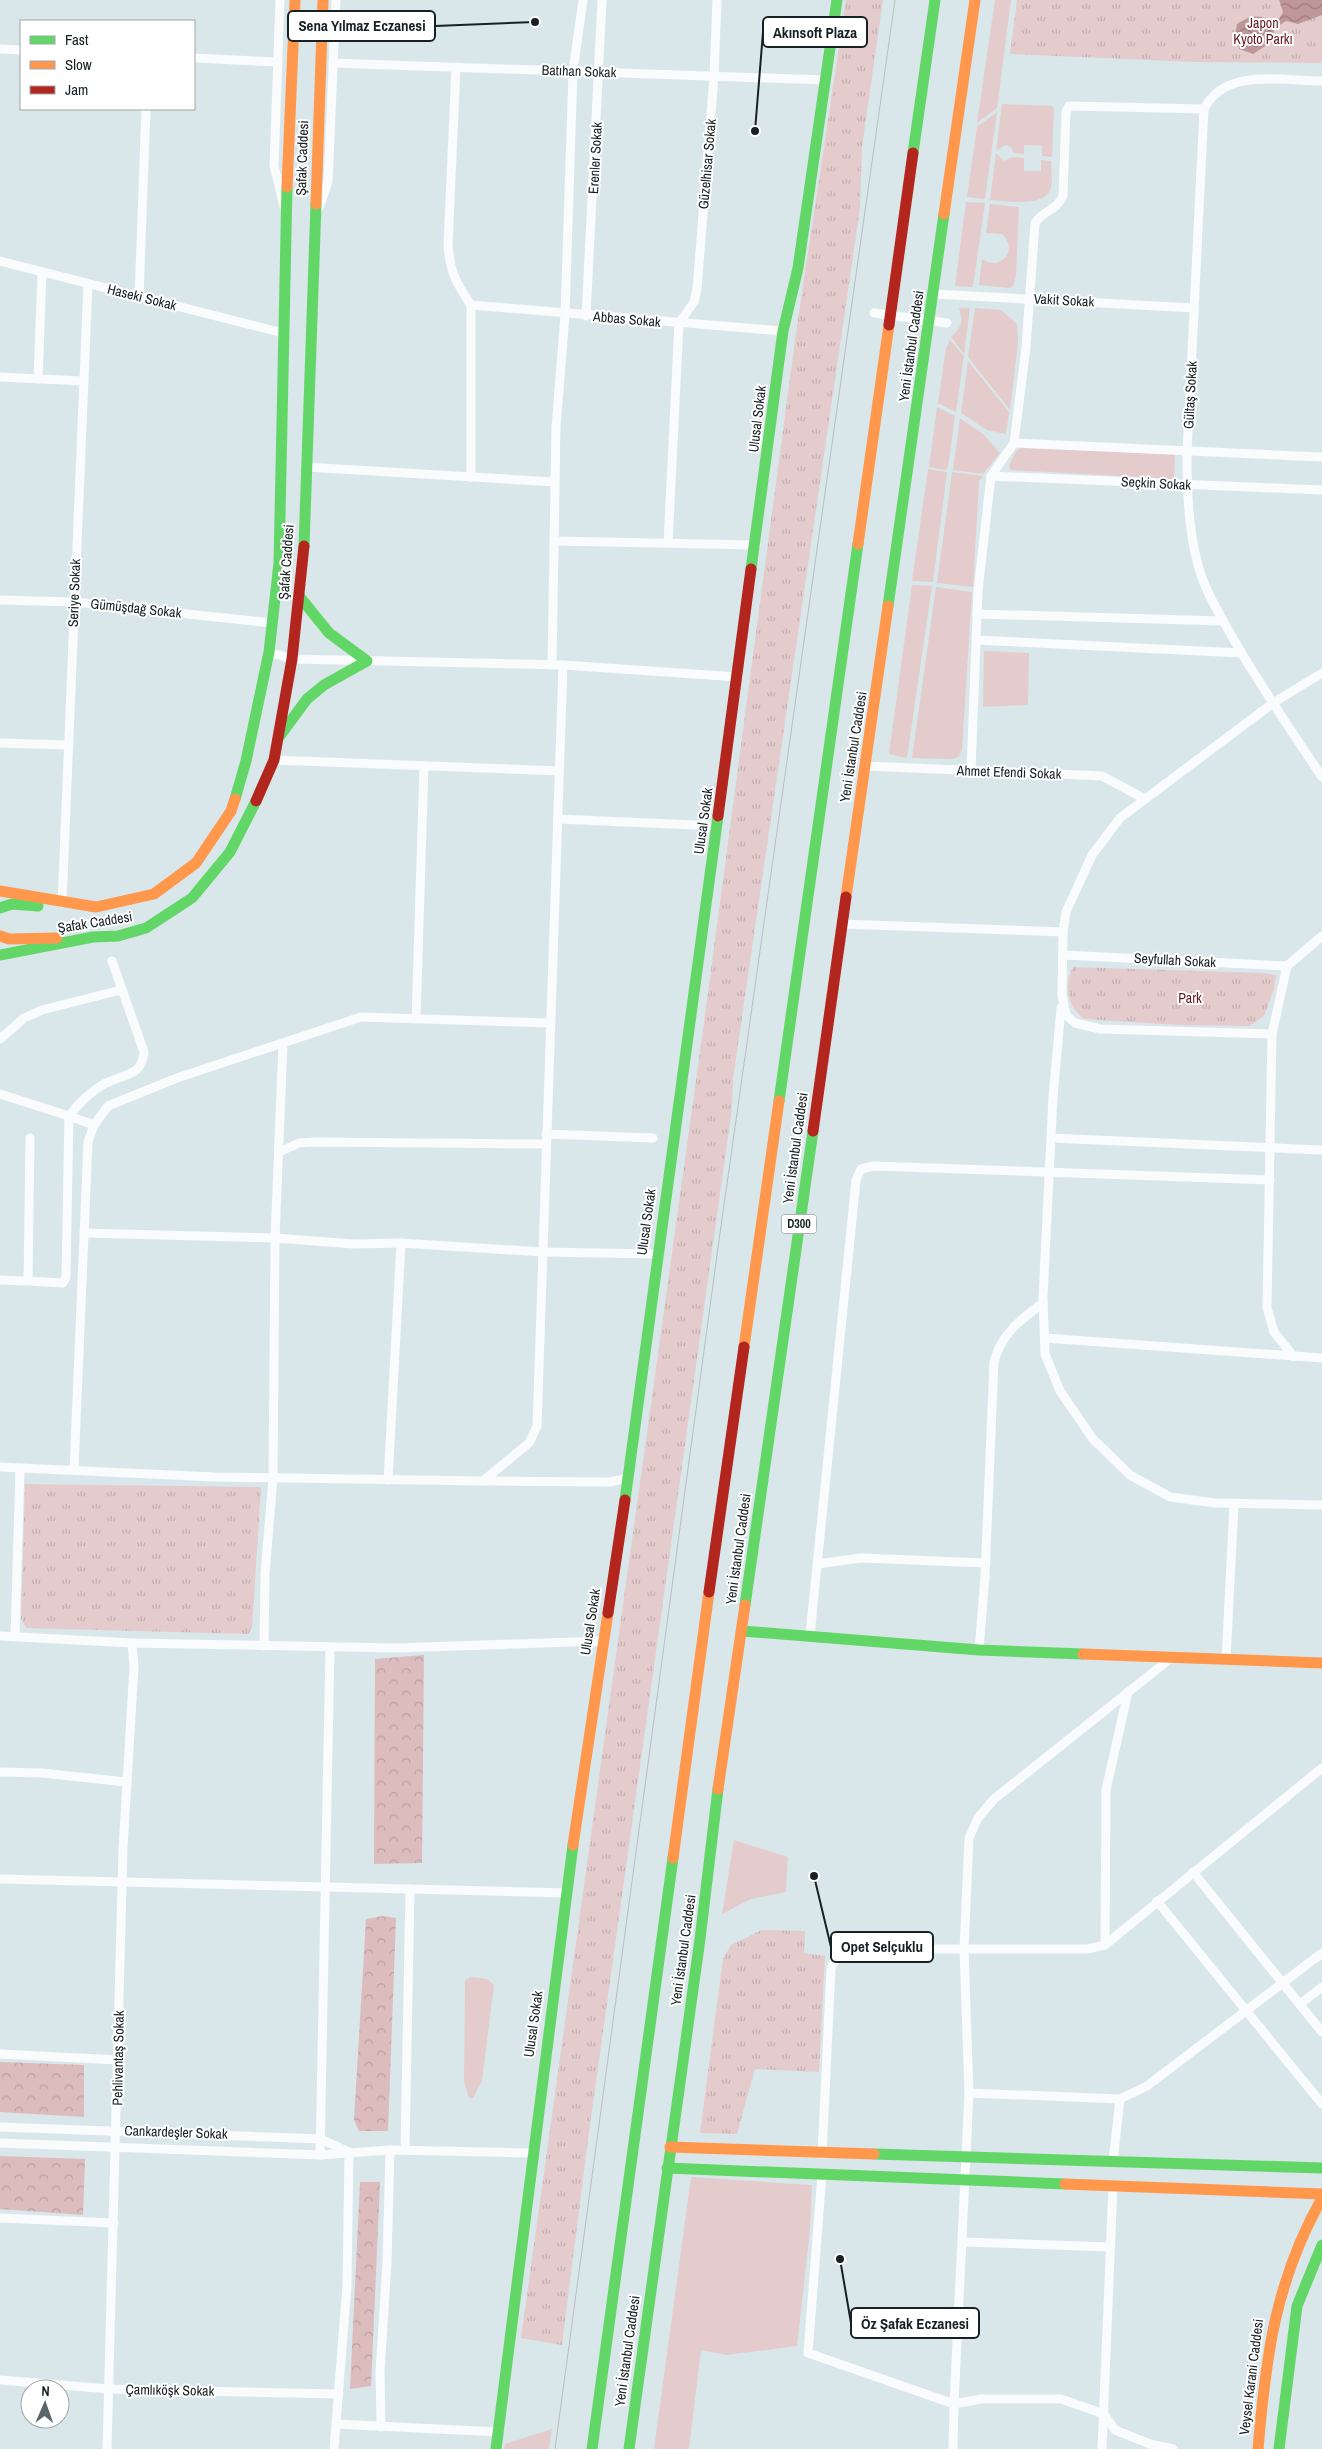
<svg xmlns="http://www.w3.org/2000/svg" width="1322" height="2449" viewBox="0 0 1322 2449" font-family="'Archivo Narrow',sans-serif">
	<defs>
		<pattern id="forest-crowns" width="20" height="18" patternUnits="userSpaceOnUse" patternTransform="scale(1.25)"><rect width="20" height="18" fill="#dcbcbd"/><path d="M2 6a3 3 0 1 1 6 0M12 15a3 3 0 1 1 6 0" fill="none" stroke="#bca1a2"/></pattern>
		<pattern id="park-tufts" width="24" height="20" patternUnits="userSpaceOnUse" patternTransform="scale(1.25)"><rect width="24" height="20" fill="#e4cccd"/><path d="M3 7l-1-3M5 7V3M7 7l1-3M15 17l-1-3M17 17v-4M19 17l1-3" fill="none" stroke="#c3afb0"/></pattern>
		<pattern id="water-waves" width="16" height="10" patternUnits="userSpaceOnUse" patternTransform="scale(1.25)"><rect width="16" height="10" fill="#c09799"/><path d="M0 5q4-4 8 0t8 0" fill="none" stroke="#9b7b7c"/></pattern>
	</defs>
	<rect width="100%" height="100%" fill="#d9e7ea"/>
	<g fill="#e4cccd">
		<path d="M 995,0 L 1011,0 L 997,108 L 977,123 Z"/>
		<path d="M 1002,104 L 1052,106 L 1054,109 L 1052,157 L 1042,156 L 1042,146 L 1024,145 L 1024,154 L 1014,153 L 1011,147 L 1006,145 L 996,151 Z"/>
		<path d="M 997,112 L 985,199 L 967,197 L 977,127 Z"/>
		<path d="M 996,153 L 1004,161 L 1013,157 L 1024,158 L 1024,171 L 1041,171 L 1041,160 L 1051,161 C 1051,170 1054,184 1049,192 C 1040,207 1004,201 990,200 Z"/>
		<path d="M 966,202 L 985,203 L 973,287 L 955,286 Z"/>
		<path d="M 990,204 L 1019,207 L 1016,276 L 1013,286 L 1009,288 L 979,285 L 982,259 C 1001,272 1019,249 1002,234 L 986,233 Z"/>
		<path d="M 959,308 L 970,308 L 964,354 L 951,337 C 962,328 963,321 959,308 Z"/>
		<path d="M 975,308 L 1001,310 L 1017,324 L 1018,342 L 1010,410 L 968,357 Z"/>
		<path d="M 950,340 L 964,356 L 956,412 L 938,403 L 946,348 Z"/>
		<path d="M 968,361 L 1009,412 L 1006,434 L 987,430 L 961,413 Z"/>
		<path d="M 937,407 L 955,416 L 948,467 L 945,470 L 929,467 Z"/>
		<path d="M 960,418 L 983,434 L 1000,453 L 983,474 L 953,470 Z"/>
		<path d="M 1021,448 L 1175,454 L 1174,479 L 1011,470 L 1009,466 C 1012,459 1015,451 1021,448 Z"/>
		<path d="M 928,469 L 947,472 L 933,582 L 912,581 Z"/>
		<path d="M 952,472 L 983,476 L 979,481 L 973,587 L 937,583 Z"/>
		<path d="M 912,585 L 932,586 L 907,758 L 889,754 Z"/>
		<path d="M 936,587 L 972,592 L 962,749 L 959,756 L 953,759 L 912,758 Z"/>
		<path d="M 984,651 L 1029,653 L 1028,705 L 983,707 Z"/>
		<path d="M 734,1840 L 788,1857 L 786,1892 L 751,1899 L 722,1914 Z"/>
		<path d="M 470,1977 L 487,1979 L 494,1985 L 482,2081 L 473,2098 L 469,2098 L 464,2081 L 465,1981 Z"/>
		<path d="M 691,2177 L 812,2185 L 810,2230 L 797,2346 L 726,2355 L 701,2350 L 689,2449 L 654,2449 Z"/>
		<path d="M 552,2429 L 549,2449 L 504,2449 L 505,2444 Z"/>
	</g>
	<g fill="url(#forest-crowns)">
		<path d="M 424,1655 L 422,1863 L 374,1864 L 375,1659 Z"/>
		<path d="M 383,1916 L 396,1918 L 388,2131 L 359,2131 L 354,2120 L 366,1919 Z"/>
		<path d="M 0,2062 L 84,2065 L 84,2117 L 0,2112 Z"/>
		<path d="M 0,2156 L 85,2159 L 83,2215 L 0,2209 Z"/>
		<path d="M 360,2182 L 380,2182 L 371,2386 L 350,2389 Z"/>
	</g>
	<g fill="url(#park-tufts)">
		<path d="M 846,0 L 883,0 L 862,147 L 860,208 L 733,1079 L 732,1108 L 589,2132 L 562,2345 L 521,2338 L 703,1030 L 796,333 Z"/>
		<path d="M 1017,0 L 1322,0 L 1322,63 L 1194,62 L 1010,54 Z"/>
		<path d="M 1073,967 L 1262,973 L 1276,975 L 1274,989 L 1264,1016 L 1250,1026 L 1178,1025 L 1084,1019 C 1068,1006 1063,986 1073,967 Z"/>
		<path d="M 25,1484 L 261,1487 L 252,1628 L 248,1634 L 26,1628 L 21,1618 Z"/>
		<path d="M 762,1930 L 805,1931 L 804,1953 L 825,1956 L 819,2072 L 755,2069 L 737,2134 L 700,2133 L 723,1959 L 731,1945 Z"/>
	</g>
	<path fill="url(#water-waves)" d="M 1279,0 L 1322,0 L 1322,15 L 1298,24 L 1286,21 L 1274,29 L 1273,41 L 1253,54 L 1239,49 L 1235,36 L 1237,24 C 1251,15 1258,14 1273,22 L 1279,19 L 1283,12 Z"/>
	<g fill="none" stroke-linecap="round" stroke-linejoin="round">
		<g stroke="#f9fbfc" stroke-width="9">
			<path d="M 280,0 L 274,166 L 284,206"/>
			<path d="M 0,49 L 21,50"/>
			<path d="M 194,58 L 277,62"/>
			<path d="M 333,63 L 824,80"/>
			<path d="M 456,67 L 448,245 C 450,272 456,283 471,305 L 471,477"/>
			<path d="M 1322,81 C 1283,81 1225,67 1204,109 L 1187,452 C 1187,488 1188,526 1197,561 C 1203,587 1217,610 1230,633 C 1258,683 1291,730 1322,777"/>
			<path d="M 319,208 L 328,182 L 336,0"/>
			<path d="M 0,261 L 283,333"/>
			<path d="M 934,294 L 1194,308"/>
			<path d="M 139,297 L 146,109"/>
			<path d="M 471,305 L 783,331"/>
			<path d="M 874,313 L 947,323"/>
			<path d="M 586,316 L 602,0"/>
			<path d="M 0,377 L 83,381"/>
			<path d="M 38,379 L 42,272"/>
			<path d="M 1014,443 L 1322,457"/>
			<path d="M 306,467 L 555,482"/>
			<path d="M 991,476 L 1322,490"/>
			<path d="M 554,541 L 756,545"/>
			<path d="M 668,543 L 679,323 L 694,302 L 697,289 L 714,76 L 717,0"/>
			<path d="M 0,600 L 74,602 L 272,623"/>
			<path d="M 977,614 L 1223,621"/>
			<path d="M 976,640 L 1241,653"/>
			<path d="M 269,652 L 292,659 L 563,665 L 738,677"/>
			<path d="M 552,665 L 556,427 L 565,315 L 573,71 L 583,0"/>
			<path d="M 1322,673 L 1273,703 L 1120,818 L 1092,855 L 1066,912 L 1063,932 L 1062,995 L 1066,1015 L 1075,1023 L 1100,1029 L 1272,1034 L 1287,966 L 1322,936"/>
			<path d="M 0,743 L 68,745"/>
			<path d="M 274,760 L 559,771"/>
			<path d="M 866,766 L 1102,776 L 1145,799"/>
			<path d="M 971,770 L 978,591 L 991,476 L 1014,443 L 1026,347 L 1035,223 C 1043,211 1057,210 1063,196 L 1066,112 L 1069,106 L 1204,109"/>
			<path d="M 558,819 L 718,826"/>
			<path d="M 62,903 L 88,284"/>
			<path d="M 842,924 L 1063,932"/>
			<path d="M 1063,955 L 1287,966"/>
			<path d="M 1061,1008 L 1053,1097 L 1043,1297 L 1045,1354 L 1060,1391 L 1093,1439 L 1130,1475 L 1170,1497 L 1215,1503 L 1322,1505"/>
			<path d="M 416,1019 L 424,766"/>
			<path d="M 1272,1034 L 1267,1308 L 1274,1332 L 1294,1357"/>
			<path d="M 0,1039 L 24,1018 L 42,1010 L 121,990"/>
			<path d="M 0,1094 L 69,1116 L 66,1277 L 63,1283 L 28,1281"/>
			<path d="M 94,1125 L 69,1116 C 79,1103 90,1092 104,1084 C 123,1074 142,1077 144,1052 L 112,961"/>
			<path d="M 546,1134 L 653,1138"/>
			<path d="M 1051,1138 L 1322,1150"/>
			<path d="M 279,1152 L 299,1143 L 315,1142 L 546,1144"/>
			<path d="M 84,1233 L 275,1238 L 354,1244 L 401,1243 L 542,1252 L 657,1254"/>
			<path d="M 0,1280 L 28,1281 L 30,1138"/>
			<path d="M 1045,1338 L 1322,1358"/>
			<path d="M 0,1467 L 214,1477 L 483,1481 L 529,1443 L 537,1426 L 563,665"/>
			<path d="M 74,1469 L 88,1142 L 94,1125 L 108,1106 L 177,1078 L 361,1017 L 549,1023"/>
			<path d="M 388,1480 L 401,1243"/>
			<path d="M 483,1481 L 610,1482 L 628,1478"/>
			<path d="M 817,1564 L 861,1558 L 986,1563"/>
			<path d="M 810,1635 L 856,1180 L 861,1169 L 874,1166 L 1270,1180"/>
			<path d="M 0,1636 L 132,1643"/>
			<path d="M 15,1636 L 20,1468"/>
			<path d="M 264,1646 L 265,1574 L 273,1478 L 275,1238 L 283,1043"/>
			<path d="M 979,1650 L 985,1576 L 994,1362 C 1001,1334 1021,1319 1043,1303"/>
			<path d="M 1226,1660 L 1234,1504"/>
			<path d="M 0,1772 L 42,1773 L 126,1782"/>
			<path d="M 1193,1872 L 1322,2032"/>
			<path d="M 0,1879 L 566,1893"/>
			<path d="M 1157,1901 L 1322,2104"/>
			<path d="M 1105,1945 L 1106,1790 L 1128,1692"/>
			<path d="M 1300,2004 L 1322,1987"/>
			<path d="M 0,2054 L 118,2060"/>
			<path d="M 969,2093 L 1120,2099 L 1147,2086 L 1322,1953"/>
			<path d="M 0,2127 L 321,2139 L 349,2152"/>
			<path d="M 0,2143 L 320,2155 L 390,2150 L 531,2153"/>
			<path d="M 405,2150 L 410,1889"/>
			<path d="M 822,2154 L 831,1969 L 838,1953 L 849,1945 L 936,1949 L 1087,1949 L 1105,1945 L 1322,1768"/>
			<path d="M 320,2155 L 330,1647"/>
			<path d="M 1113,2162 L 1120,2099"/>
			<path d="M 822,2174 L 808,2353 L 954,2404 L 969,2093 L 964,1949 L 969,1838 L 978,1818 L 994,1799 L 1171,1658"/>
			<path d="M 0,2218 L 114,2223"/>
			<path d="M 963,2242 L 1110,2247"/>
			<path d="M 0,2380 L 109,2389 L 339,2394"/>
			<path d="M 337,2424 L 498,2432"/>
			<path d="M 381,2427 L 380,2372 L 387,2263 L 390,2150"/>
			<path d="M 107,2449 L 123,1848 L 134,1667 L 132,1643 L 396,1648 L 602,1641"/>
			<path d="M 334,2449 L 347,2285 L 349,2152"/>
			<path d="M 953,2449 L 954,2404 L 981,2399 L 1061,2399 L 1104,2414 L 1115,2430 L 1150,2444 L 1173,2449"/>
			<path d="M 1102,2449 L 1113,2186"/>
		</g>
		<g stroke="#63d668" stroke-width="11">
			<path d="M 913,153 L 935,0"/>
			<path d="M 304,546 L 316,204"/>
			<path d="M 751,569 L 783,331 L 798,268 L 837,0"/>
			<path d="M 888,606 L 944,214"/>
			<path d="M 279,737 L 307,699 L 324,685 L 367,661 L 329,633 L 299,596"/>
			<path d="M 235,799 L 246,761 L 269,652 L 279,563 L 287,187"/>
			<path d="M 0,908 L 12,904 L 38,906"/>
			<path d="M 0,955 L 93,937 L 118,936 L 146,928 L 192,898 L 230,852 L 256,801"/>
			<path d="M 779,1101 L 858,544"/>
			<path d="M 625,1500 L 718,816"/>
			<path d="M 745,1605 L 813,1131"/>
			<path d="M 742,1631 L 979,1650 L 1083,1654"/>
			<path d="M 874,2154 L 1322,2168"/>
			<path d="M 667,2168 L 1065,2184"/>
			<path d="M 496,2449 L 573,1845"/>
			<path d="M 592,2449 L 673,1858"/>
			<path d="M 629,2449 L 700,1939 L 718,1789"/>
			<path d="M 1279,2449 L 1297,2306 L 1322,2245"/>
		</g>
		<g stroke="#ff974d" stroke-width="11">
			<path d="M 287,187 L 295,0"/>
			<path d="M 316,204 L 323,0"/>
			<path d="M 944,214 L 975,0"/>
			<path d="M 858,544 L 889,325"/>
			<path d="M 0,891 L 96,907 L 154,894 L 196,863 L 231,811 L 235,799"/>
			<path d="M 846,897 L 888,606"/>
			<path d="M 0,936 L 9,939 L 57,938"/>
			<path d="M 744,1347 L 779,1101"/>
			<path d="M 1083,1654 L 1322,1663"/>
			<path d="M 718,1789 L 745,1605"/>
			<path d="M 573,1845 L 608,1613"/>
			<path d="M 673,1858 L 709,1592"/>
			<path d="M 670,2147 L 874,2154"/>
			<path d="M 1065,2184 L 1322,2194"/>
			<path d="M 1258,2449 C 1266,2355 1275,2282 1322,2198"/>
		</g>
		<g stroke="#b3261e" stroke-width="11">
			<path d="M 889,325 L 913,153"/>
			<path d="M 256,801 L 274,760 L 292,659 L 304,546"/>
			<path d="M 718,816 L 751,569"/>
			<path d="M 813,1131 L 846,897"/>
			<path d="M 709,1592 L 744,1347"/>
			<path d="M 608,1613 L 625,1500"/>
		</g>
		<path stroke="#babebf" stroke-width="1" d="M 555,2449 L 720,1233 L 895,0"/>
	</g>
	<g text-anchor="middle" stroke-width="4" stroke-linejoin="round" paint-order="stroke">
		<rect fill="#fff" stroke="#5d6364" stroke-width="1" x="781.5" y="1214.5" width="35" height="19" rx="4"/>
		<g font-size="12" font-weight="bold" fill="#172022">
			<text x="799" y="1228">D300</text>
		</g>
		<g font-size="14" fill="#671720" stroke="#fff">
			<text x="1263" y="28">Japon<tspan x="1263" dy="16">Kyoto Parkı</tspan></text>
			<text x="1190" y="1003">Park</text>
		</g>
		<g font-size="14" fill="#172022" stroke="#fff">
			<text transform="translate(579 71) rotate(2)" y="5">Batıhan Sokak</text>
			<text transform="translate(302 158) rotate(-88)" y="5">Şafak Caddesi</text>
			<text transform="translate(595 158) rotate(-87)" y="5">Erenler Sokak</text>
			<text transform="translate(707 164) rotate(-85)" y="5">Güzelhisar Sokak</text>
			<text transform="translate(142 297) rotate(14)" y="5">Haseki Sokak</text>
			<text transform="translate(1064 300) rotate(3)" y="5">Vakit Sokak</text>
			<text transform="translate(627 319) rotate(5)" y="5">Abbas Sokak</text>
			<text transform="translate(911 346) rotate(-82)" y="5">Yeni İstanbul Caddesi</text>
			<text transform="translate(1190 395) rotate(-87)" y="5">Gültaş Sokak</text>
			<text transform="translate(757 419) rotate(-83)" y="5">Ulusal Sokak</text>
			<text transform="translate(1156 483) rotate(3)" y="5">Seçkin Sokak</text>
			<text transform="translate(286 562) rotate(-86)" y="5">Şafak Caddesi</text>
			<text transform="translate(74 593) rotate(-88)" y="5">Seriye Sokak</text>
			<text transform="translate(136 608) rotate(6)" y="5">Gümüşdağ Sokak</text>
			<text transform="translate(853 747) rotate(-81)" y="5">Yeni İstanbul Caddesi</text>
			<text transform="translate(1009 772) rotate(2)" y="5">Ahmet Efendi Sokak</text>
			<text transform="translate(703 821) rotate(-82)" y="5">Ulusal Sokak</text>
			<text transform="translate(95 922) rotate(-9)" y="5">Şafak Caddesi</text>
			<text transform="translate(1175 960) rotate(3)" y="5">Seyfullah Sokak</text>
			<text transform="translate(795 1148) rotate(-82)" y="5">Yeni İstanbul Caddesi</text>
			<text transform="translate(646 1222) rotate(-82)" y="5">Ulusal Sokak</text>
			<text transform="translate(738 1549) rotate(-82)" y="5">Yeni İstanbul Caddesi</text>
			<text transform="translate(590 1622) rotate(-81)" y="5">Ulusal Sokak</text>
			<text transform="translate(683 1950) rotate(-82)" y="5">Yeni İstanbul Caddesi</text>
			<text transform="translate(533 2024) rotate(-82)" y="5">Ulusal Sokak</text>
			<text transform="translate(118 2058) rotate(-89)" y="5">Pehlivantaş Sokak</text>
			<text transform="translate(176 2132) rotate(2)" y="5">Cankardeşler Sokak</text>
			<text transform="translate(627 2351) rotate(-82)" y="5">Yeni İstanbul Caddesi</text>
			<text transform="translate(1251 2377) rotate(-83)" y="5">Veysel Karani Caddesi</text>
			<text transform="translate(170 2390) rotate(1)" y="5">Çamlıköşk Sokak</text>
		</g>
	</g>
	<path fill="none" stroke="#172022" stroke-width="2" d="M535 22L435 26M755 131L763 32M814 1876L831 1947M840 2259L851 2323"/>
	<g fill="#172022" stroke="#fff" stroke-width="2">
		<circle cx="535" cy="22" r="5"/>
		<circle cx="755" cy="131" r="5"/>
		<circle cx="814" cy="1876" r="5"/>
		<circle cx="840" cy="2259" r="5"/>
	</g>
	<g fill="#fff" stroke="#172022" stroke-width="2">
		<rect x="288" y="11" width="147" height="30" rx="5"/>
		<rect x="763" y="17" width="104" height="30" rx="5"/>
		<rect x="831" y="1932" width="102" height="30" rx="5"/>
		<rect x="851" y="2308" width="128" height="30" rx="5"/>
	</g>
	<g font-size="15" text-anchor="middle" font-weight="bold" fill="#172022">
		<text x="362" y="31">Sena Yılmaz Eczanesi</text>
		<text x="815" y="38">Akınsoft Plaza</text>
		<text x="882" y="1952">Opet Selçuklu</text>
		<text x="915" y="2329">Öz Şafak Eczanesi</text>
	</g>
	<rect x="20" y="20" width="175" height="90" fill="#ffffff" stroke="#a2a6a7"/>
	<rect x="30" y="36" width="25" height="8" fill="#63d668" stroke="#a2a6a7"/>
	<text x="65" y="45" font-size="15" fill="#172022">Fast</text>
	<rect x="30" y="61" width="25" height="8" fill="#ff974d" stroke="#a2a6a7"/>
	<text x="65" y="70" font-size="15" fill="#172022">Slow</text>
	<rect x="30" y="86" width="25" height="8" fill="#b3261e" stroke="#a2a6a7"/>
	<text x="65" y="95" font-size="15" fill="#172022">Jam</text>
	<g transform="translate(45 2404) rotate(2)"><circle r="24" fill="#ffffff" stroke="#a2a6a7"/>
	<path d="M0-4L9 19L0 12L-9 19Z" fill="#5b6668"/>
	<text y="-8" font-size="14" font-weight="bold" text-anchor="middle" fill="#172022">N</text>
	</g>
</svg>
